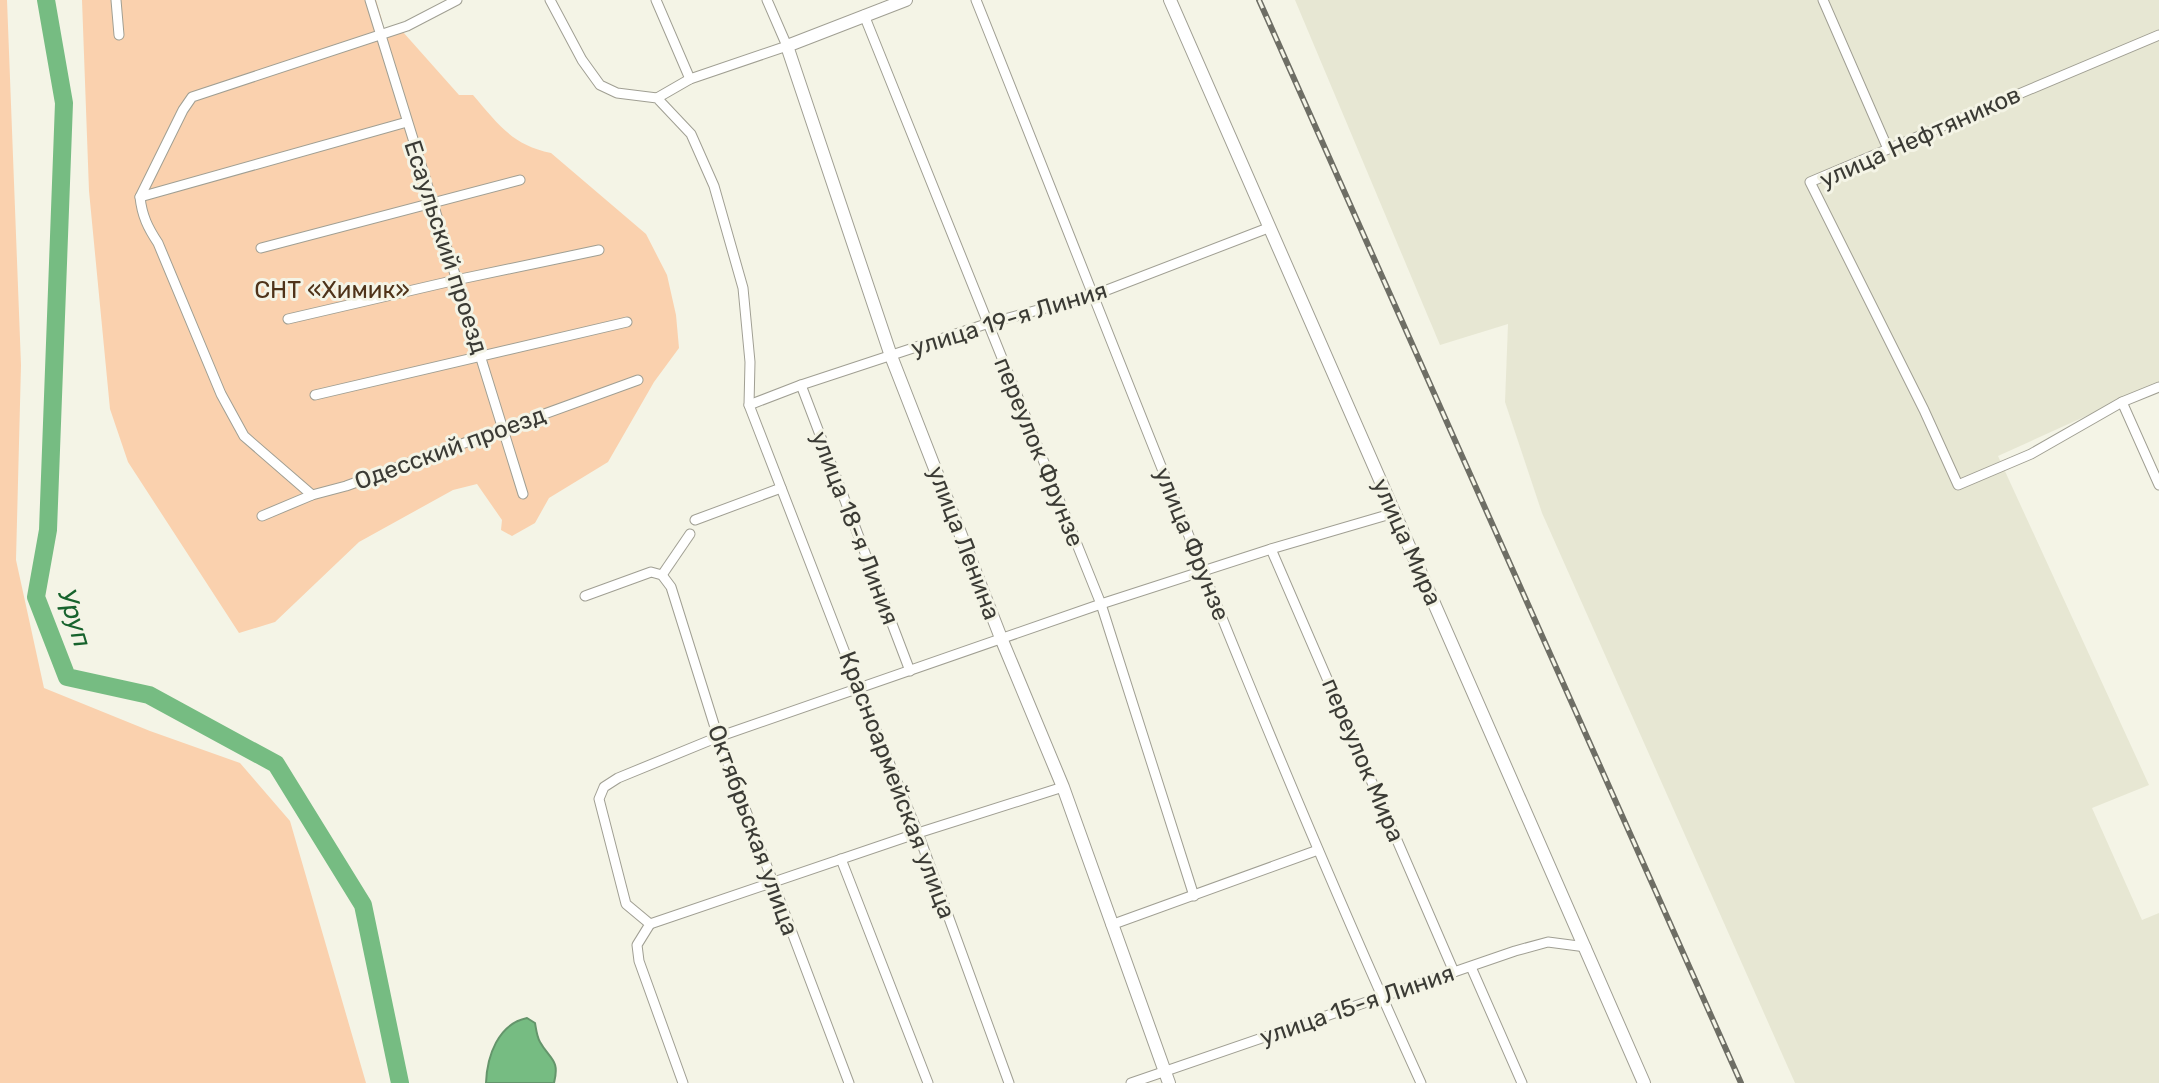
<svg xmlns="http://www.w3.org/2000/svg" width="2159" height="1083" viewBox="0 0 2159 1083" font-family="Rubik,sans-serif">
	<rect width="100%" height="100%" fill="#f4f4e6"/>
	<path fill="#e7e7d3" d="M 1295,0 L 2159,0 L 2159,383 L 1998,456 L 2149,785 L 2092,808 L 2142,920 L 2159,913 L 2159,1083 L 1795,1083 L 1542,513 L 1505,402 L 1508,324 L 1440,345 Z"/>
	<g fill="#fad1ae">
		<path d="M 0,0 L 7,0 L 21,365 L 16,560 L 44,688 L 150,731 L 240,763 L 290,821 L 366,1083 L 0,1083 Z"/>
		<path d="M 82,0 L 376,0 L 382,20 L 379,34 L 403,32 L 459,95 L 473,95 C 498,124 512,145 551,153 L 646,234 L 667,275 L 676,315 L 679,348 L 654,382 L 608,462 L 549,498 L 535,523 L 512,536 L 501,530 L 502,520 L 477,484 L 453,490 L 359,542 L 275,622 L 239,633 L 128,462 L 110,409 L 89,191 Z"/>
	</g>
	<path fill="#76bc82" stroke="#64956b" stroke-width="2" d="M 527,1018 L 535,1023 C 536,1029 537,1037 540,1042 C 550,1060 560,1059 554,1083 L 486,1083 C 487,1056 498,1024 527,1018 Z"/>
	<g fill="none" stroke-linecap="round" stroke-linejoin="round">
		<path stroke="#76bc82" stroke-width="18" d="M 46,0 L 64,103 L 48,530 L 36,597 L 67,677 L 149,695 L 276,764 L 363,905 L 400,1083"/>
		<g stroke="#a09f93" stroke-width="11">
			<g id="minor">
				<path d="M 116,0 L 119,35"/>
				<path d="M 370,0 L 523,494"/>
				<path d="M 550,0 L 582,60 L 600,85 L 617,93 L 657,98 L 691,134 L 714,186 L 743,288 L 750,362 L 749,405 L 859,689 L 918,833 L 1009,1083"/>
				<path d="M 656,0 L 690,79"/>
				<path d="M 976,0 C 1121,362 1259,728 1421,1083"/>
				<path d="M 1823,0 L 1888,149"/>
				<path d="M 864,15 L 1101,604 L 1194,896"/>
				<path d="M 2159,35 L 1810,182 L 1924,410 L 1958,485 L 2031,454 L 2122,402 L 2159,387"/>
				<path d="M 657,98 L 690,79 L 787,46 L 767,0"/>
				<path d="M 140,197 L 407,122"/>
				<path d="M 261,248 L 520,180"/>
				<path d="M 288,319 L 456,280 L 599,250"/>
				<path d="M 801,385 L 910,671"/>
				<path d="M 315,395 L 627,322"/>
				<path d="M 2122,402 L 2159,485"/>
				<path d="M 749,405 L 801,385 L 986,324 L 1094,295 L 1268,228"/>
				<path d="M 312,495 L 244,436 L 221,394 L 158,243 C 148,228 142,216 140,197 L 183,110 L 192,97 L 407,26 L 457,0"/>
				<path d="M 262,516 L 312,495 L 346,486 L 638,380"/>
				<path d="M 695,520 L 781,488"/>
				<path d="M 1271,549 L 1454,972"/>
				<path d="M 662,575 L 690,534"/>
				<path d="M 585,596 L 651,572 L 662,575 L 671,587 L 718,737 L 849,1083"/>
				<path d="M 841,859 L 928,1083"/>
				<path d="M 650,924 L 918,833 L 1063,787"/>
				<path d="M 1111,925 L 1318,850"/>
				<path d="M 1471,967 L 1522,1083"/>
				<path d="M 683,1083 L 639,961 L 637,945 L 650,924 L 626,904 L 599,799 L 604,787 L 618,778 L 718,737 L 1101,604 L 1271,549 L 1394,513"/>
				<path d="M 1131,1083 L 1515,951 L 1548,942 L 1586,947"/>
			</g>
		</g>
		<g stroke="#a09f93" stroke-width="14">
			<g id="major">
				<path d="M 906,0 L 787,46 L 891,356 L 1001,638 L 1063,787 L 1169,1083"/>
				<path d="M 1170,0 L 1644,1083"/>
			</g>
		</g>
		<use href="#minor" stroke="#fff" stroke-width="9"/>
		<use href="#major" stroke="#fff" stroke-width="12"/>
		<g stroke="#6e6e65" stroke-width="6">
			<path id="rail" d="M 1259,0 L 1741,1083"/>
		</g>
		<use href="#rail" stroke="#f4f4e6" stroke-width="3" stroke-dasharray="9" stroke-linecap="butt"/>
	</g>
	<g text-anchor="middle" stroke-width="6" stroke-linejoin="round" paint-order="stroke">
		<g font-size="24" fill="#3b3b35" stroke="#f4f4e6">
			<text transform="translate(1920 137) rotate(-24)" y="8">улица Нефтяников</text>
			<text transform="translate(446 247) rotate(72)" y="8">Есаульский проезд</text>
			<text transform="translate(1009 319) rotate(-17)" y="8">улица 19-я Линия</text>
			<text transform="translate(450 448) rotate(-20)" y="8">Одесский проезд</text>
			<text transform="translate(1039 452) rotate(68)" y="8">переулок Фрунзе</text>
			<text transform="translate(855 528) rotate(69)" y="8">улица 18-я Линия</text>
			<text transform="translate(1407 542) rotate(66)" y="8">улица Мира</text>
			<text transform="translate(964 543) rotate(69)" y="8">улица Ленина</text>
			<text transform="translate(1192 544) rotate(68)" y="8">улица Фрунзе</text>
			<text transform="translate(1363 760) rotate(67)" y="8">переулок Мира</text>
			<text transform="translate(897 785) rotate(69)" y="8">Красноармейская улица</text>
			<text transform="translate(753 830) rotate(70)" y="8">Октябрьская улица</text>
			<text transform="translate(1357 1005) rotate(-19)" y="8">улица 15-я Линия</text>
		</g>
		<g font-size="24" fill="#4f3319" stroke="#f4f4e6">
			<text x="332" y="298">СНТ «Химик»</text>
		</g>
		<g font-size="26" font-style="italic" fill="#17632d" stroke="#f4f4e6">
			<text transform="translate(75 618) rotate(73)" y="9">Уруп</text>
		</g>
	</g>
</svg>
